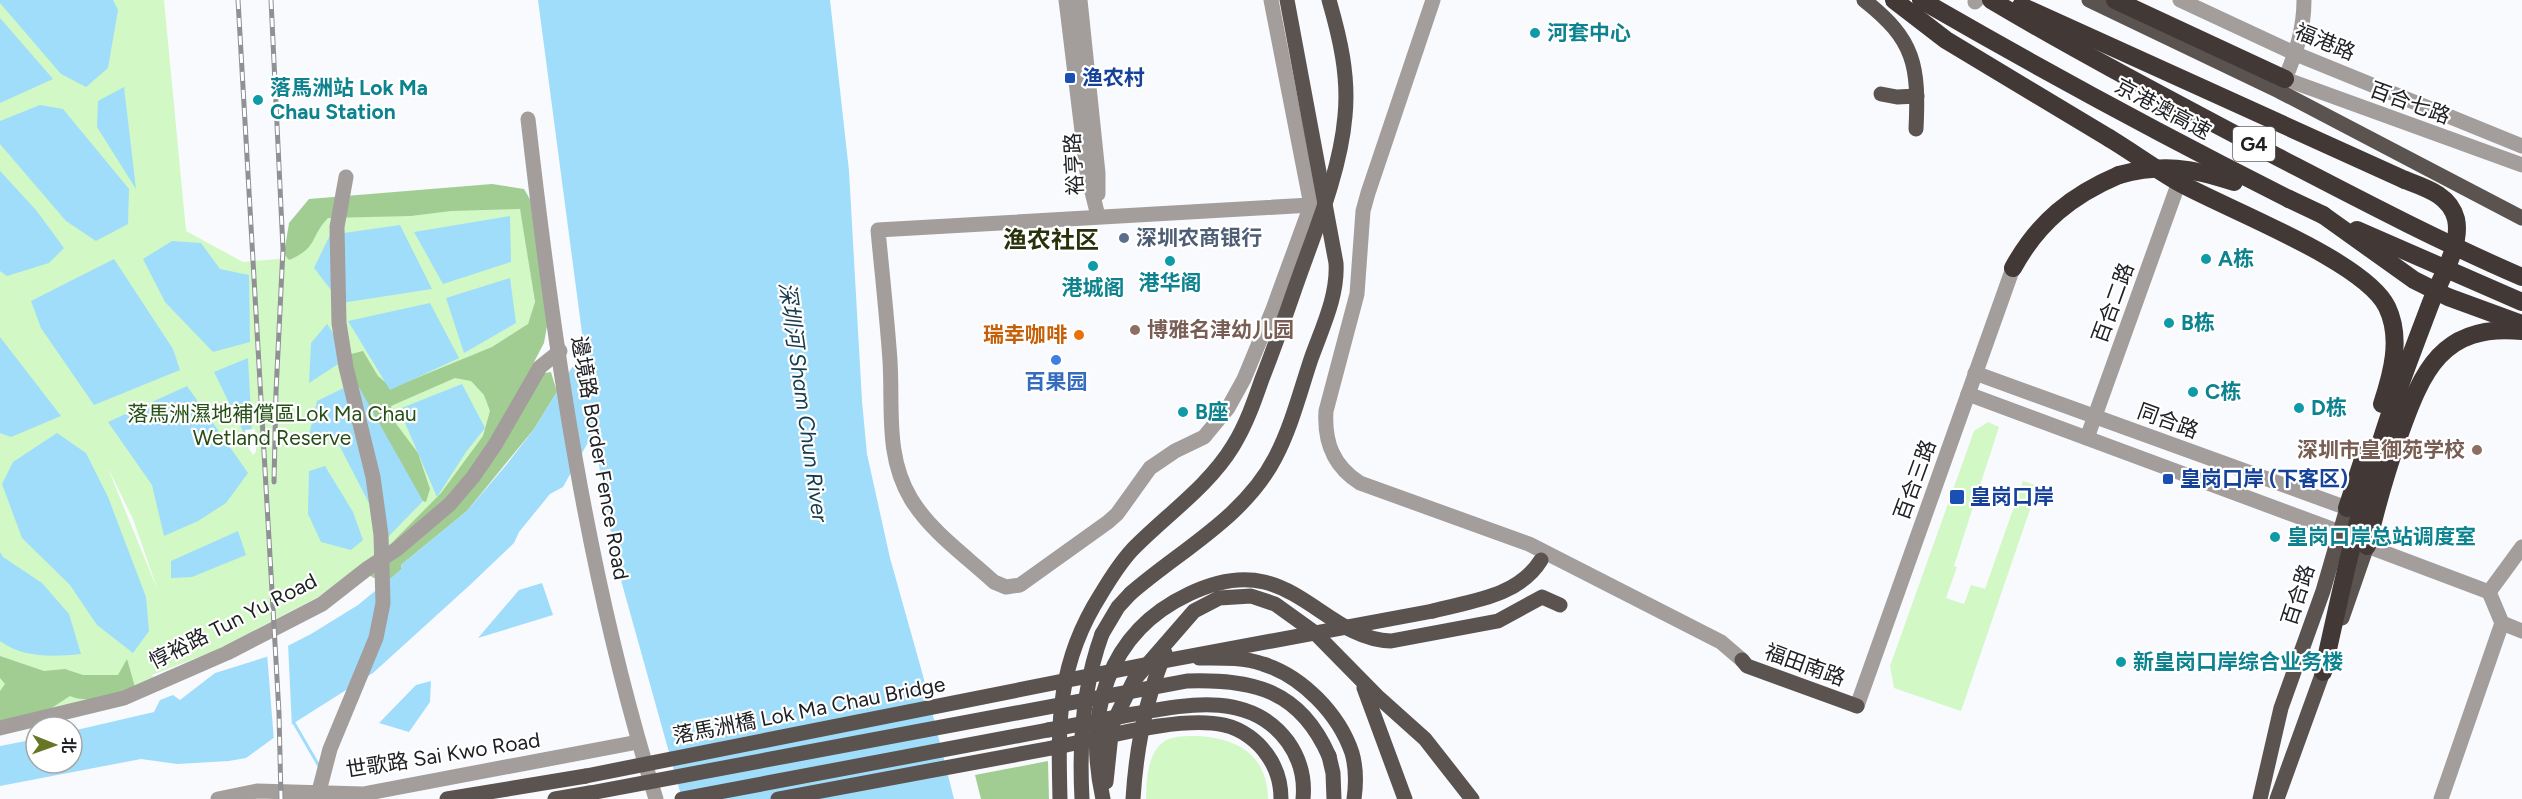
<svg xmlns="http://www.w3.org/2000/svg" width="2522" height="799" viewBox="0 0 2522 799" font-family="Figtree,'Noto Sans SC',sans-serif">
	<rect width="100%" height="100%" fill="#f9fafe"/>
	<g fill="#d2f8c6" fill-rule="evenodd">
		<path d="M 0,0 L 164,0 L 186,231 L 243,262 L 279,259 L 310,230 L 316,219 L 518,203 L 523,221 L 535,305 L 485,436 L 434,509 L 381,552 L 318,597 L 212,652 L 152,675 L 157,683 L 0,726 ZM 109,470 L 133,519 L 158,591 L 109,471 Z"/>
		<path d="M 1988,422 L 1999,427 L 1954,566 L 1957,567 L 1946,598 L 1964,604 L 1971,585 L 1985,589 L 2023,481 L 2038,486 L 1961,711 L 1894,688 L 1890,666 L 1974,431 Z"/>
		<path d="M 1196,736 C 1237,738 1267,754 1268,799 L 1146,799 C 1146,779 1148,744 1172,738 C 1180,736 1189,736 1196,736 Z"/>
	</g>
	<g fill="#a1cd93">
		<path d="M 492,184 L 524,189 L 535,208 L 549,315 L 544,343 L 534,362 L 537,374 L 551,372 L 557,392 L 534,429 L 467,511 L 401,565 L 402,569 L 389,580 L 374,578 L 363,572 L 441,493 L 483,436 L 490,411 L 484,395 L 471,381 L 455,378 L 391,406 L 394,421 L 418,453 L 430,489 L 426,502 L 416,499 L 347,377 L 351,354 L 363,351 L 378,376 L 392,388 L 492,347 L 528,324 L 535,302 L 520,209 L 451,211 L 411,216 L 328,218 C 309,238 319,247 289,260 L 284,254 L 289,223 L 309,199 Z"/>
		<path d="M 0,656 L 44,671 L 65,669 L 83,675 L 118,675 L 127,659 L 135,687 C 116,693 90,705 70,696 L 47,711 L 0,721 L 0,691 L 5,684 L 0,678 Z"/>
		<path d="M 1048,761 L 1049,799 L 981,799 L 975,775 Z"/>
	</g>
	<g fill="#a0ddfa">
		<path d="M 0,0 L 113,0 L 118,10 L 108,68 L 86,87 L 61,74 L 0,3 Z"/>
		<path d="M 538,0 L 830,0 L 849,171 L 862,401 L 867,454 L 890,558 L 922,672 L 954,799 L 682,799 L 619,573 L 601,481 L 595,430 L 563,487 L 550,494 L 519,532 L 514,543 L 471,584 L 373,673 L 294,723 L 246,758 L 229,761 L 177,764 L 141,759 L 0,786 L 0,746 L 36,739 L 36,763 L 72,763 L 72,731 L 154,712 L 160,700 L 173,695 L 180,700 L 215,673 L 266,657 L 311,634 L 358,605 L 402,569 L 401,565 L 467,511 L 507,464 L 534,429 L 584,348 Z"/>
		<path d="M 0,18 L 53,79 L 0,103 Z"/>
		<path d="M 124,87 L 136,189 L 97,127 L 98,101 Z"/>
		<path d="M 40,105 L 63,109 L 129,189 L 128,224 L 96,241 L 66,221 L 0,144 L 0,121 Z"/>
		<path d="M 0,171 L 36,210 L 64,248 L 49,263 L 7,276 L 0,271 Z"/>
		<path d="M 510,216 L 511,262 L 443,284 L 414,232 Z"/>
		<path d="M 400,225 L 432,289 L 341,303 L 314,268 L 330,235 Z"/>
		<path d="M 172,241 L 201,243 L 220,269 L 249,275 L 250,342 L 213,352 L 165,302 L 143,259 Z"/>
		<path d="M 114,259 L 173,349 L 180,370 L 94,405 L 41,328 L 31,301 Z"/>
		<path d="M 510,278 L 516,323 L 464,353 L 446,298 Z"/>
		<path d="M 430,303 L 459,358 L 390,390 L 348,321 Z"/>
		<path d="M 327,324 L 349,357 L 309,383 L 311,343 Z"/>
		<path d="M 0,337 L 61,416 L 11,437 L 0,433 Z"/>
		<path d="M 248,358 L 253,452 L 214,372 Z"/>
		<path d="M 356,382 L 423,501 L 387,538 L 337,441 L 309,435 L 317,401 Z"/>
		<path d="M 462,384 L 485,428 L 466,452 L 437,497 L 399,409 Z"/>
		<path d="M 187,386 L 248,473 L 226,503 L 198,521 L 164,536 L 152,485 L 108,422 Z"/>
		<path d="M 57,433 L 86,453 L 108,497 L 146,597 L 149,631 L 133,653 L 97,625 L 70,585 L 22,538 L 2,484 L 13,462 Z"/>
		<path d="M 325,466 L 353,512 L 363,540 L 351,550 L 321,542 L 308,514 L 309,471 Z"/>
		<path d="M 238,531 L 246,555 L 192,577 L 171,578 L 171,561 Z"/>
		<path d="M 0,552 L 3,557 L 42,583 L 69,614 L 81,654 C 53,657 23,658 0,641 Z"/>
		<path d="M 542,583 L 553,615 L 478,638 L 519,590 Z"/>
		<path d="M 431,681 L 430,702 L 409,732 L 379,723 L 416,685 Z"/>
	</g>
	<g fill="#f9fafe">
		<path d="M 255,429 L 256,452 L 253,455 L 246,444 L 245,430 Z"/>
		<path d="M 288,644 L 292,728 L 274,741 L 267,653 Z"/>
	</g>
	<g fill="none" stroke-linecap="round" stroke-linejoin="round">
		<path stroke="#a0ddfa" stroke-width="3" d="M 294,723 L 319,766"/>
		<g stroke="#a39d9c" stroke-width="15">
			<path d="M 1066,0 L 1087,172 L 1098,216"/>
			<path d="M 1080,0 L 1098,173 L 1098,194"/>
			<path d="M 1271,0 L 1311,205 L 1273,309 L 1244,379 L 1228,408 L 1204,437 L 1175,451 L 1150,468 L 1117,514 L 1108,522 L 1020,585 L 1006,587 L 994,582 C 966,556 931,532 911,499 C 885,456 893,408 890,361 C 887,317 882,273 878,230 L 1311,205"/>
			<path d="M 1433,0 L 1368,193 L 1363,211 L 1357,294 L 1326,411 C 1324,442 1333,466 1360,483 L 1529,544 L 1721,642 L 1742,660"/>
			<path d="M 2180,0 L 2296,54 L 2522,146"/>
			<path d="M 2304,0 C 2304,29 2296,53 2285,79 L 2522,165"/>
			<path d="M 1975,2 L 1977,0"/>
			<path d="M 528,119 C 554,348 587,578 656,799"/>
			<path d="M 1975,373 L 2347,508"/>
			<path d="M 1968,394 L 2340,532"/>
			<path d="M 2087,438 L 2179,182"/>
			<path d="M 2367,546 L 2489,592 L 2502,623 L 2522,631"/>
			<path d="M 2489,592 L 2522,547"/>
			<path d="M 1857,706 L 2013,268"/>
			<path d="M 0,728 L 124,698 L 227,653 L 322,604 L 368,568 L 397,549 L 450,504 L 473,477 L 495,445 L 540,367 L 560,351"/>
			<path d="M 218,799 L 257,791 L 363,794 L 638,742"/>
			<path d="M 2441,799 L 2502,623"/>
		</g>
		<g stroke="#5b5350" stroke-width="15">
			<path d="M 1864,0 C 1915,40 1919,65 1916,129"/>
			<path d="M 2089,0 L 2279,91 L 2522,218"/>
			<path d="M 1881,94 L 1897,97 L 1917,96"/>
			<path d="M 1433,611 C 1471,601 1518,597 1541,560"/>
			<path d="M 2342,618 L 2367,546"/>
			<path d="M 1199,658 C 1220,658 1243,657 1263,664 C 1302,676 1339,714 1352,753 C 1356,767 1356,785 1354,799"/>
			<path d="M 1742,660 L 1747,666 L 1857,706"/>
			<path d="M 1364,688 L 1405,799"/>
			<path d="M 1329,756 L 1333,773 L 1334,799"/>
			<path d="M 1106,782 L 1112,725 L 1134,680 L 1194,611 L 1219,598 L 1251,596 L 1275,604 L 1314,632 L 1377,696 L 1425,739 L 1472,799"/>
			<path d="M 447,799 L 586,776"/>
			<path d="M 555,799 L 590,793"/>
			<path d="M 682,799 L 1048,730"/>
			<path d="M 778,799 L 1052,748"/>
			<path d="M 1060,799 C 1058,721 1057,663 1101,594 C 1110,579 1120,563 1132,550 C 1165,516 1208,487 1233,446 C 1246,425 1254,402 1262,379 C 1273,351 1283,323 1293,294 C 1312,238 1340,175 1345,116 C 1349,76 1340,38 1329,0"/>
			<path d="M 1082,799 C 1079,744 1083,686 1102,634"/>
			<path d="M 1103,799 C 1084,715 1106,633 1189,594 C 1212,583 1239,576 1264,582 C 1311,593 1342,640 1391,641 L 1498,621 L 1542,597 L 1560,605"/>
			<path d="M 1133,799 C 1136,751 1146,698 1165,653"/>
			<path d="M 2260,799 L 2281,708 L 2323,591 L 2347,508"/>
			<path d="M 2277,799 L 2327,661"/>
		</g>
		<g stroke="#423937" stroke-width="18">
			<path d="M 2115,0 L 2285,79"/>
			<path d="M 2109,138 C 2132,152 2154,168 2178,182 C 2226,209 2365,261 2387,307 C 2402,338 2392,374 2382,404"/>
			<path d="M 2289,199 L 2323,215"/>
			<path d="M 2013,268 C 2038,222 2072,195 2119,175"/>
			<path d="M 2347,508 L 2365,453"/>
			<path d="M 2367,546 C 2376,508 2386,472 2399,436 C 2422,371 2442,323 2522,331"/>
			<path d="M 2323,672 C 2337,608 2351,544 2369,482 C 2385,422 2408,363 2430,305 C 2439,280 2462,247 2456,219 C 2450,195 2426,188 2405,180"/>
		</g>
		<g stroke="#909195" stroke-width="5">
			<g id="rail">
				<path d="M 238,0 L 279,713 L 281,799"/>
				<path d="M 271,0 L 283,249 L 276,392 L 274,482"/>
			</g>
		</g>
		<use href="#rail" stroke="#fff" stroke-width="3" stroke-dasharray="9" stroke-linecap="butt"/>
		<path stroke="#a39d9c" stroke-width="15" d="M 317,799 L 330,749 L 376,638 L 383,603 L 381,535 L 373,477 L 346,367 L 339,323 L 337,227 L 346,177"/>
		<g stroke="#5b5350" stroke-width="15">
			<path d="M 1102,634 L 1118,607 L 1130,594 C 1179,551 1244,518 1275,458 C 1291,428 1300,392 1311,359 C 1322,328 1338,296 1336,263 L 1287,0"/>
			<path d="M 1048,730 C 1077,725 1106,719 1134,714 C 1188,704 1251,691 1288,742 C 1300,759 1305,779 1303,799"/>
			<path d="M 1052,748 C 1098,739 1180,715 1224,725 C 1242,729 1258,741 1268,756 C 1277,769 1281,784 1281,799"/>
			<path d="M 586,776 L 1169,660 L 1433,611"/>
			<path d="M 590,793 L 1187,681 C 1254,679 1300,690 1329,756"/>
		</g>
		<g stroke="#423937" stroke-width="18">
			<path d="M 1894,0 L 1946,40 L 2109,138"/>
			<path d="M 1921,0 C 2042,70 2164,136 2289,199"/>
			<path d="M 1991,0 C 2082,54 2176,103 2270,153 C 2353,196 2436,240 2522,277"/>
			<path d="M 2021,6 L 2405,180"/>
			<path d="M 2119,175 C 2163,163 2191,168 2234,182"/>
			<path d="M 2323,215 L 2414,280 L 2448,297 L 2522,324"/>
			<path d="M 2357,230 L 2522,302"/>
		</g>
	</g>
	<g fill="#0f9aa8" stroke="#fff" stroke-width="2">
		<circle cx="1535" cy="33" r="6"/>
		<circle cx="258" cy="100" r="6"/>
		<circle cx="2206" cy="259" r="6"/>
		<circle cx="1170" cy="261" r="6"/>
		<circle cx="1093" cy="266" r="6"/>
		<circle cx="2169" cy="323" r="6"/>
		<circle cx="2193" cy="392" r="6"/>
		<circle cx="2299" cy="408" r="6"/>
		<circle cx="1183" cy="412" r="6"/>
		<circle cx="2275" cy="537" r="6"/>
		<circle cx="2121" cy="662" r="6"/>
	</g>
	<g fill="#1a4fb4" stroke="#fff" stroke-width="2">
		<rect x="1064" y="72" width="12" height="12" rx="3"/>
		<rect x="2162" y="473" width="12" height="12" rx="3"/>
		<rect x="1949" y="489" width="16" height="16" rx="3"/>
	</g>
	<circle fill="#5c6f8a" stroke="#fff" stroke-width="2" cx="1124" cy="238" r="6"/>
	<g fill="#8d6e63" stroke="#fff" stroke-width="2">
		<circle cx="1135" cy="330" r="6"/>
		<circle cx="2477" cy="450" r="6"/>
	</g>
	<circle fill="#e8710a" stroke="#fff" stroke-width="2" cx="1079" cy="335" r="6"/>
	<circle fill="#3f7fe0" stroke="#fff" stroke-width="2" cx="1056" cy="360" r="6"/>
	<g text-anchor="middle" stroke-width="4.5" stroke-linejoin="round" paint-order="stroke">
		<rect fill="#fff" stroke="#636466" stroke-width="1.5" x="2233" y="127" width="42" height="34" rx="4.5"/>
		<g font-size="20" font-weight="bold" fill="#202125">
			<text x="2254" y="151">G4</text>
		</g>
		<g font-size="21" font-weight="bold" fill="#0d838f" stroke="#fff" text-anchor="start">
			<text x="1547" y="40">河套中心</text>
			<text x="270" y="95">落馬洲站 Lok Ma<tspan x="270" dy="24">Chau Station</tspan></text>
			<text x="2218" y="266">A栋</text>
			<text x="1170" y="290" text-anchor="middle">港华阁</text>
			<text x="1093" y="295" text-anchor="middle">港城阁</text>
			<text x="2181" y="330">B栋</text>
			<text x="2205" y="399">C栋</text>
			<text x="2311" y="415">D栋</text>
			<text x="1195" y="419">B座</text>
			<text x="2287" y="544">皇岗口岸总站调度室</text>
			<text x="2133" y="669">新皇岗口岸综合业务楼</text>
		</g>
		<g font-size="21" fill="#202125" stroke="#fff">
			<text transform="translate(2325 42) rotate(22)" y="7">福港路</text>
			<text transform="translate(2410 103) rotate(20)" y="7">百合七路</text>
			<text transform="translate(2163 109) rotate(28)" y="7">京港澳高速</text>
			<text transform="translate(1074 164) rotate(-93)" y="7">裕亨路</text>
			<text transform="translate(2113 303) rotate(-70)" y="7">百合二路</text>
			<text transform="translate(2168 421) rotate(20)" y="7">同合路</text>
			<text transform="translate(600 458) rotate(80)" y="7">邊境路 Border Fence Road</text>
			<text transform="translate(1915 480) rotate(-70)" y="7">百合三路</text>
			<text transform="translate(2298 595) rotate(-72)" y="7">百合路</text>
			<text transform="translate(233 621) rotate(-27)" y="7">惇裕路 Tun Yu Road</text>
			<text transform="translate(1805 665) rotate(20)" y="7">福田南路</text>
			<text transform="translate(809 710) rotate(-11)" y="7">落馬洲橋 Lok Ma Chau Bridge</text>
			<text transform="translate(443 755) rotate(-9)" y="7">世歌路 Sai Kwo Road</text>
		</g>
		<g font-size="21" font-weight="bold" fill="#164399" stroke="#fff" text-anchor="start">
			<text x="1082" y="85">渔农村</text>
			<text x="2180" y="486">皇岗口岸 (下客区)</text>
			<text x="1970" y="504">皇岗口岸</text>
		</g>
		<g font-size="21" font-weight="bold" fill="#4e5e75" stroke="#fff" text-anchor="start">
			<text x="1136" y="245">深圳农商银行</text>
		</g>
		<g font-size="21" font-weight="bold" fill="#785e54" stroke="#fff" text-anchor="start">
			<text x="1147" y="337">博雅名津幼儿园</text>
			<text x="2465" y="457" text-anchor="end">深圳市皇御苑学校</text>
		</g>
		<g font-size="21" font-weight="bold" fill="#c56008" stroke="#fff" text-anchor="end">
			<text x="1067" y="342">瑞幸咖啡</text>
		</g>
		<g font-size="21" font-weight="bold" fill="#366cbe" stroke="#fff">
			<text x="1056" y="389">百果园</text>
		</g>
		<g font-size="21" fill="#254f16" stroke="#fff">
			<text x="272" y="421">落馬洲濕地補償區Lok Ma Chau<tspan x="272" dy="24">Wetland Reserve</tspan></text>
		</g>
		<g font-size="22" font-style="italic" fill="#183b4b" stroke="#fff">
			<text transform="translate(804 402) rotate(82)" y="8">深圳河 Sham Chun River</text>
		</g>
		<g font-size="24" font-weight="bold" fill="#28310a" stroke="#fff">
			<text x="1051" y="248">渔农社区</text>
		</g>
	</g>
	<g transform="translate(54 745) rotate(91)"><circle r="28" fill="#ffffff" stroke="#a6a6a8" stroke-width="1.5"/>
	<path d="M0-4.5L10 22L0 15L-10 22Z" fill="#657726"/>
	<text y="-9" font-size="16" font-weight="bold" text-anchor="middle" fill="#202125">北</text>
	</g>
</svg>
